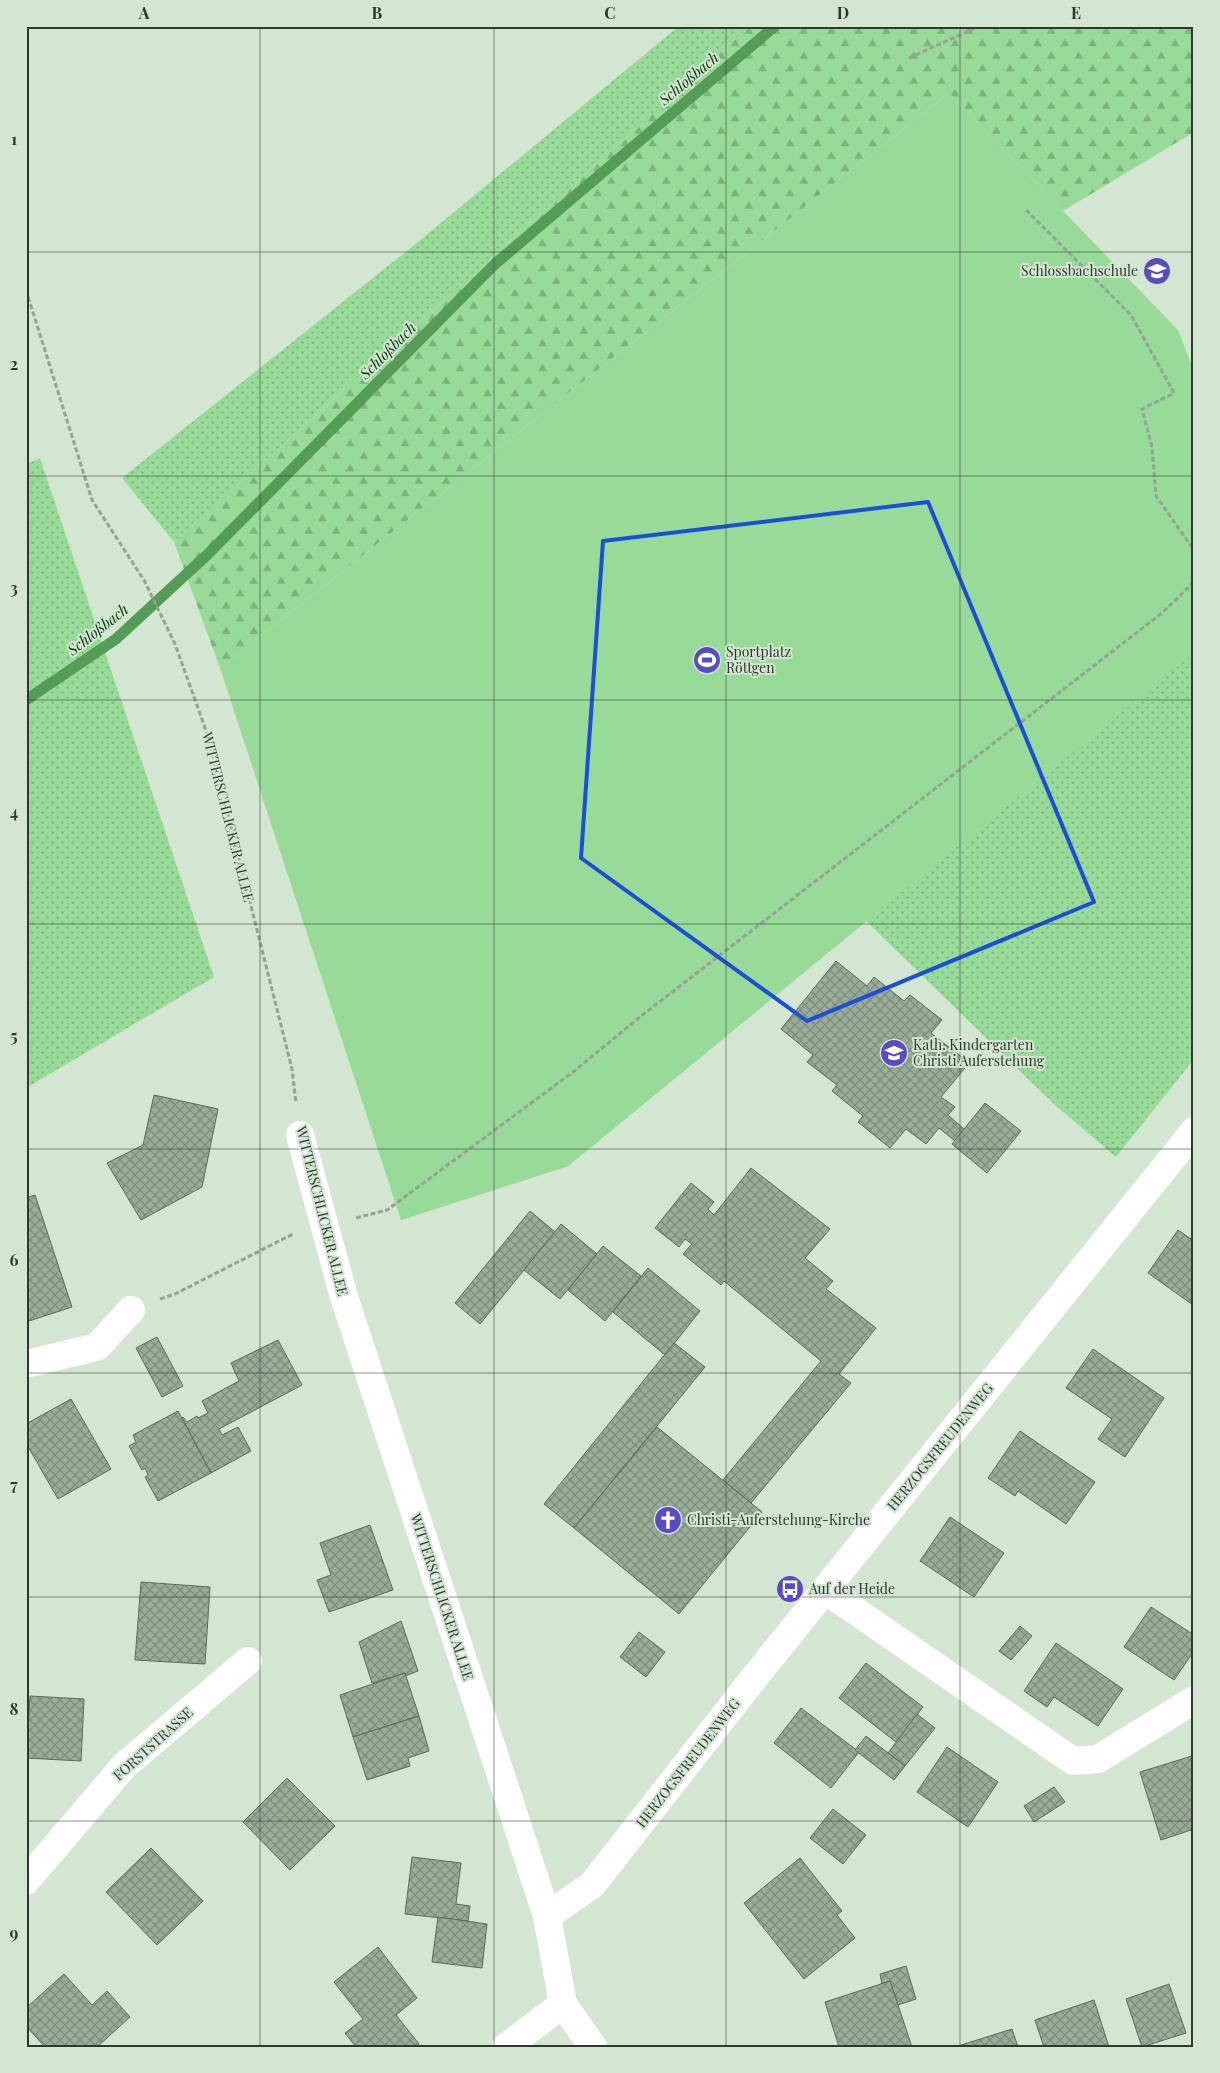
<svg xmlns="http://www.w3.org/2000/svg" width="1220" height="2073" viewBox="0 0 1220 2073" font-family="'Playfair Display',serif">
	<defs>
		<pattern id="grass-dots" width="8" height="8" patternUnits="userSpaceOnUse" patternTransform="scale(1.25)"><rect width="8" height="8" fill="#98db98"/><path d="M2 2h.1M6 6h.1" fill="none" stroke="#7cb27c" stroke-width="1.8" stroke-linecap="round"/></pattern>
		<pattern id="forest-firs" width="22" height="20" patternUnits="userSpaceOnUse" patternTransform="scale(1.25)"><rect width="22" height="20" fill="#98db98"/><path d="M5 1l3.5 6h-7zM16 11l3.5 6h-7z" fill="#7cb27c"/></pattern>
		<pattern id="building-cross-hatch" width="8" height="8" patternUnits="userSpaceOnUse" patternTransform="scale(1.25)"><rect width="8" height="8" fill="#99ac98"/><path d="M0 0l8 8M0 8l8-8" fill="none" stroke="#7d8d7c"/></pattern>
	</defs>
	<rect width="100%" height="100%" fill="#d2e6d1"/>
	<g fill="url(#grass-dots)">
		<path d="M 679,26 L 750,26 L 174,542 L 122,478 L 418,242 Z"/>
		<path d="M 40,458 L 214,977 L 26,1088 L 26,464 Z"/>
		<path d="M 1194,597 L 1194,1059 L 1116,1157 L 1055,1105 L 866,921 L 568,1166 L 401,1220 L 398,1209 L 534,1110 Z"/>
	</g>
	<path fill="url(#forest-firs)" d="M 750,26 L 1194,26 L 1194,132 L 1063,211 L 949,93 L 220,668 L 174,542 Z"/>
	<path fill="#98db98" d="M 949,93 L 1178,330 L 1194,371 L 1194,653 L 568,1166 L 401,1220 L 220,668 Z"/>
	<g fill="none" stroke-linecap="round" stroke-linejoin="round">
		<path stroke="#559d57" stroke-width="11" d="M 26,700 L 116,639 L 207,555 L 495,264 L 775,26"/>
	</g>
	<g fill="url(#building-cross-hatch)" stroke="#5a6c5a">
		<path d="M 836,961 L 867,986 L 874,977 L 904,1001 L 910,995 L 942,1020 L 931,1033 L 969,1063 L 941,1097 L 955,1107 L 948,1115 L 964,1129 L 955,1141 L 939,1128 L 926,1144 L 906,1129 L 890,1148 L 858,1122 L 863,1116 L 832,1091 L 837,1085 L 807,1062 L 813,1055 L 781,1029 Z"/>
		<path d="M 154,1095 L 218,1109 L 202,1187 L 141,1220 L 107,1163 L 143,1145 Z"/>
		<path d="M 985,1103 L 1021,1131 L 987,1173 L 952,1144 Z"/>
		<path d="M 751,1168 L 830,1229 L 805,1258 L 833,1281 L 826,1289 L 876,1328 L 839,1374 L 851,1383 L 751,1503 L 723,1480 L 821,1361 L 724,1281 L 721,1285 L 683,1254 L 692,1244 L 685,1239 L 679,1247 L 655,1228 L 691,1183 L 714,1202 L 708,1209 L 714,1215 Z"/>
		<path d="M 35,1195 L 72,1307 L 26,1322 L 26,1198 Z"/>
		<path d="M 530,1211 L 555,1232 L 480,1324 L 455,1303 Z"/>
		<path d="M 561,1224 L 597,1254 L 560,1299 L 524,1270 Z"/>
		<path d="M 1178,1230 L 1194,1241 L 1193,1305 L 1148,1273 Z"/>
		<path d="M 603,1246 L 641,1276 L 605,1321 L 568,1290 Z"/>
		<path d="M 648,1268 L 700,1311 L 665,1355 L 613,1312 Z"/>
		<path d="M 157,1337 L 183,1386 L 162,1397 L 136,1348 Z"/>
		<path d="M 278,1340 L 302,1385 L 219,1429 L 222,1435 L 238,1427 L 251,1451 L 211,1473 L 182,1418 L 183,1417 L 187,1422 L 197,1416 L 198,1418 L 208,1413 L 202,1401 L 239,1381 L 231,1363 Z"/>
		<path d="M 674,1343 L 705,1367 L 574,1528 L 544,1504 Z"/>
		<path d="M 1093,1349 L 1164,1398 L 1125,1457 L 1098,1439 L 1112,1419 L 1066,1388 Z"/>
		<path d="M 71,1399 L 111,1469 L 58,1499 L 26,1443 L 26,1424 Z"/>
		<path d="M 178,1411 L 211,1473 L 158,1501 L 145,1477 L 148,1475 L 145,1468 L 142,1470 L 129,1446 L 136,1442 L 133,1435 Z"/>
		<path d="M 657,1427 L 762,1512 L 679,1614 L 574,1528 Z"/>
		<path d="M 1020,1431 L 1095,1482 L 1066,1524 L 1018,1491 L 1015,1496 L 988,1478 Z"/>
		<path d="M 950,1517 L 1004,1553 L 974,1597 L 920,1561 Z"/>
		<path d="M 370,1525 L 393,1590 L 329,1612 L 317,1580 L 331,1575 L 320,1543 Z"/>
		<path d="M 141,1582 L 210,1587 L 205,1664 L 135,1660 Z"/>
		<path d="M 1151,1607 L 1194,1635 L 1194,1651 L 1174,1680 L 1124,1647 Z"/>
		<path d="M 401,1621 L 418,1671 L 405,1676 L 405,1673 L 372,1683 L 359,1642 Z"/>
		<path d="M 1020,1626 L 1032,1636 L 1011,1660 L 999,1651 Z"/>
		<path d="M 639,1632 L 665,1652 L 646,1677 L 620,1657 Z"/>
		<path d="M 1056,1643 L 1123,1689 L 1098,1726 L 1054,1697 L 1047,1707 L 1024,1691 Z"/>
		<path d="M 866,1663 L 923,1707 L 896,1742 L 839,1698 Z"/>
		<path d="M 405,1673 L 419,1716 L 353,1737 L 340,1695 Z"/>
		<path d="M 30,1696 L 84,1699 L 81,1761 L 26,1758 Z"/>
		<path d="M 801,1708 L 859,1752 L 831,1788 L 774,1743 Z"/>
		<path d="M 917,1714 L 935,1728 L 905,1766 L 888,1753 Z"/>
		<path d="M 419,1716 L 429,1751 L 408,1758 L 410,1766 L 367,1780 L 353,1737 Z"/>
		<path d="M 866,1736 L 905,1766 L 894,1780 L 855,1750 Z"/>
		<path d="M 947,1747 L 998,1782 L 968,1827 L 917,1792 Z"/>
		<path d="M 1192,1756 L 1194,1762 L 1194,1829 L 1161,1840 L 1140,1772 Z"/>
		<path d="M 287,1778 L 335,1826 L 290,1870 L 243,1822 Z"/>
		<path d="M 1054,1787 L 1065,1802 L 1034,1822 L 1024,1806 Z"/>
		<path d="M 833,1809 L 866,1835 L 843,1864 L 810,1838 Z"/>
		<path d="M 151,1848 L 203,1901 L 157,1945 L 106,1892 Z"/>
		<path d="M 412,1857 L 461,1863 L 456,1904 L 470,1906 L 468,1921 L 405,1914 Z"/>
		<path d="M 800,1858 L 842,1911 L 837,1915 L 855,1938 L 804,1979 L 744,1903 Z"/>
		<path d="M 438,1917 L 487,1924 L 482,1968 L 432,1962 Z"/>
		<path d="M 378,1947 L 417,1998 L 396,2015 L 419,2044 L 416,2047 L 356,2047 L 345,2033 L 363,2019 L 334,1982 Z"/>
		<path d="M 906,1966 L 916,1999 L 898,2005 L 890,1981 L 882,1984 L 880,1974 Z"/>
		<path d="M 64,1974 L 92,2005 L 107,1991 L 130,2017 L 97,2047 L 45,2047 L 26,2026 L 26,2008 Z"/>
		<path d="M 890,1981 L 912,2047 L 839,2047 L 825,2002 Z"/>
		<path d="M 1169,1984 L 1186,2033 L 1142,2047 L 1126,1999 Z"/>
		<path d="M 1094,2000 L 1109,2047 L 1044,2047 L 1035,2020 Z"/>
		<path d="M 1012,2029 L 1018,2047 L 958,2047 L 958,2046 Z"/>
	</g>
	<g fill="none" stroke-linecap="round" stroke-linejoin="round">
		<g stroke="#94a393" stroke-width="3" stroke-dasharray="5 2.5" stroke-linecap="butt">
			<path d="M 909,58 L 973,29 L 974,26"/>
			<path d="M 1026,210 L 1131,315 L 1174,393 L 1142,409 L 1152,447 L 1156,496 L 1194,550"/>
			<path d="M 26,290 L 92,500 L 144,580 L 175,644 L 209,739 L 292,1069 L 296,1103"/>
			<path d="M 356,1218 L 387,1210 L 573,1072 L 640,1017 L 1162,613 L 1194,582"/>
			<path d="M 160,1299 L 175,1294 L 293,1234"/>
		</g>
		<g stroke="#fff" stroke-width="28">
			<path d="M 300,1135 L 344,1297 L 547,1916 L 563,2004 L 593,2047"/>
			<path d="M 26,1364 L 97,1347 L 131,1310"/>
			<path d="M 825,1590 L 1073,1761 L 1098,1759 L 1194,1700"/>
			<path d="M 26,1881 L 124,1766 L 248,1661"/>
			<path d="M 547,1916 L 592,1885 L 754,1678 L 1194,1131"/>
			<path d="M 506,2047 L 563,2004"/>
		</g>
	</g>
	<path fill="none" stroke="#1d4ed8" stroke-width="4" stroke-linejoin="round" d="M 928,502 L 1094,902 L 807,1021 L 581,858 L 603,541 Z"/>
	<path fill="none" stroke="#2f372f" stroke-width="1" stroke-opacity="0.55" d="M 260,26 L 260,2047M 494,26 L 494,2047M 726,26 L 726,2047M 960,26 L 960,2047M 26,252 L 1194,252M 26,476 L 1194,476M 26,700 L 1194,700M 26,924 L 1194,924M 26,1149 L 1194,1149M 26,1373 L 1194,1373M 26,1597 L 1194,1597M 26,1821 L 1194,1821"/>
	<defs>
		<g id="school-disc" transform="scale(1.4375)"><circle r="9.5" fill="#5b4bc3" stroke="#d2e6d1"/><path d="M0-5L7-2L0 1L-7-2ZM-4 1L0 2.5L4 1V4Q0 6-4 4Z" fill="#fff"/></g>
		<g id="stadium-disc" transform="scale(1.4375)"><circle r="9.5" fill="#5b4bc3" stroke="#d2e6d1"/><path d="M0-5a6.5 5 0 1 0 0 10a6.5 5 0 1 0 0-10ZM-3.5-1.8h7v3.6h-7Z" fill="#fff"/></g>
		<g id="church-disc" transform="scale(1.4375)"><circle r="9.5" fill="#5b4bc3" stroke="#d2e6d1"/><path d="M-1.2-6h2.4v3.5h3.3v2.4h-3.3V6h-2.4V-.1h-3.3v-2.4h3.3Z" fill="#fff"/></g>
		<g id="bus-disc" transform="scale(1.4375)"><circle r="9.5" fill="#5b4bc3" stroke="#d2e6d1"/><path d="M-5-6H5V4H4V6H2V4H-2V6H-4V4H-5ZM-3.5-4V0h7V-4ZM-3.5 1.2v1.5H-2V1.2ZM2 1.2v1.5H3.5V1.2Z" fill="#fff"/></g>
	</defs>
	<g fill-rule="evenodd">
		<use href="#school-disc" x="1157" y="271"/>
		<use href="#stadium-disc" x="707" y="660"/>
		<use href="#school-disc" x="894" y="1053"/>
		<use href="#church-disc" x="668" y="1520"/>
		<use href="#bus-disc" x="790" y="1589"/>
	</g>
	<g text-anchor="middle" stroke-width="4" stroke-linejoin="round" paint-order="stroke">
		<g font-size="14" fill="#2f372f" stroke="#d2e6d1" text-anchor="start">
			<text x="1138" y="276" text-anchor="end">Schlossbachschule</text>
			<text x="726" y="657">Sportplatz<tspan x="726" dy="16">Röttgen</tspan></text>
			<text x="913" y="1050">Kath. Kindergarten<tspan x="913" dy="16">Christi Auferstehung</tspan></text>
			<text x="687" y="1525">Christi-Auferstehung-Kirche</text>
			<text x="809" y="1594">Auf der Heide</text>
		</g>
		<g font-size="14" fill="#2f372f" stroke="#d2e6d1">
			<text transform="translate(228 817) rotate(76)" y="5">WITTERSCHLICKER ALLEE</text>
			<text transform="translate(322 1211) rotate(76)" y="5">WITTERSCHLICKER ALLEE</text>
			<text transform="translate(940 1447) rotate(-51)" y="5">HERZOGSFREUDENWEG</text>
			<text transform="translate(442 1597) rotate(72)" y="5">WITTERSCHLICKER ALLEE</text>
			<text transform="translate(153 1744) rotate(-42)" y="5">FORSTSTRASSE</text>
			<text transform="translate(688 1763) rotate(-52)" y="5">HERZOGSFREUDENWEG</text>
		</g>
		<g font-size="15" font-style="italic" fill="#053b0c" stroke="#d2e6d1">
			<text transform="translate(689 79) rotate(-40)" y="5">Schloßbach</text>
			<text transform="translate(388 351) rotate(-45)" y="5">Schloßbach</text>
			<text transform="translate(98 630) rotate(-38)" y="5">Schloßbach</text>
		</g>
	</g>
	<rect width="1220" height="2073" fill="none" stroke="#d2e6d1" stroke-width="55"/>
	<rect x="28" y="28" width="1164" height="2018" fill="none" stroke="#2f372f" stroke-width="2"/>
	<g font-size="16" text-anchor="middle" font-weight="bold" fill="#2f372f">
		<text x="144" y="19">A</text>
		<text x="377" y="19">B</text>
		<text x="610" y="19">C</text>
		<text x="843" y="19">D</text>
		<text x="1076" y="19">E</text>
		<text x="14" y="145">1</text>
		<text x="14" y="370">2</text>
		<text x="14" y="594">3</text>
		<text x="14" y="818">4</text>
		<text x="14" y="1042">5</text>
		<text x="14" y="1266">6</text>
		<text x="14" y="1491">7</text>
		<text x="14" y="1715">8</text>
		<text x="14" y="1939">9</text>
	</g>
</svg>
